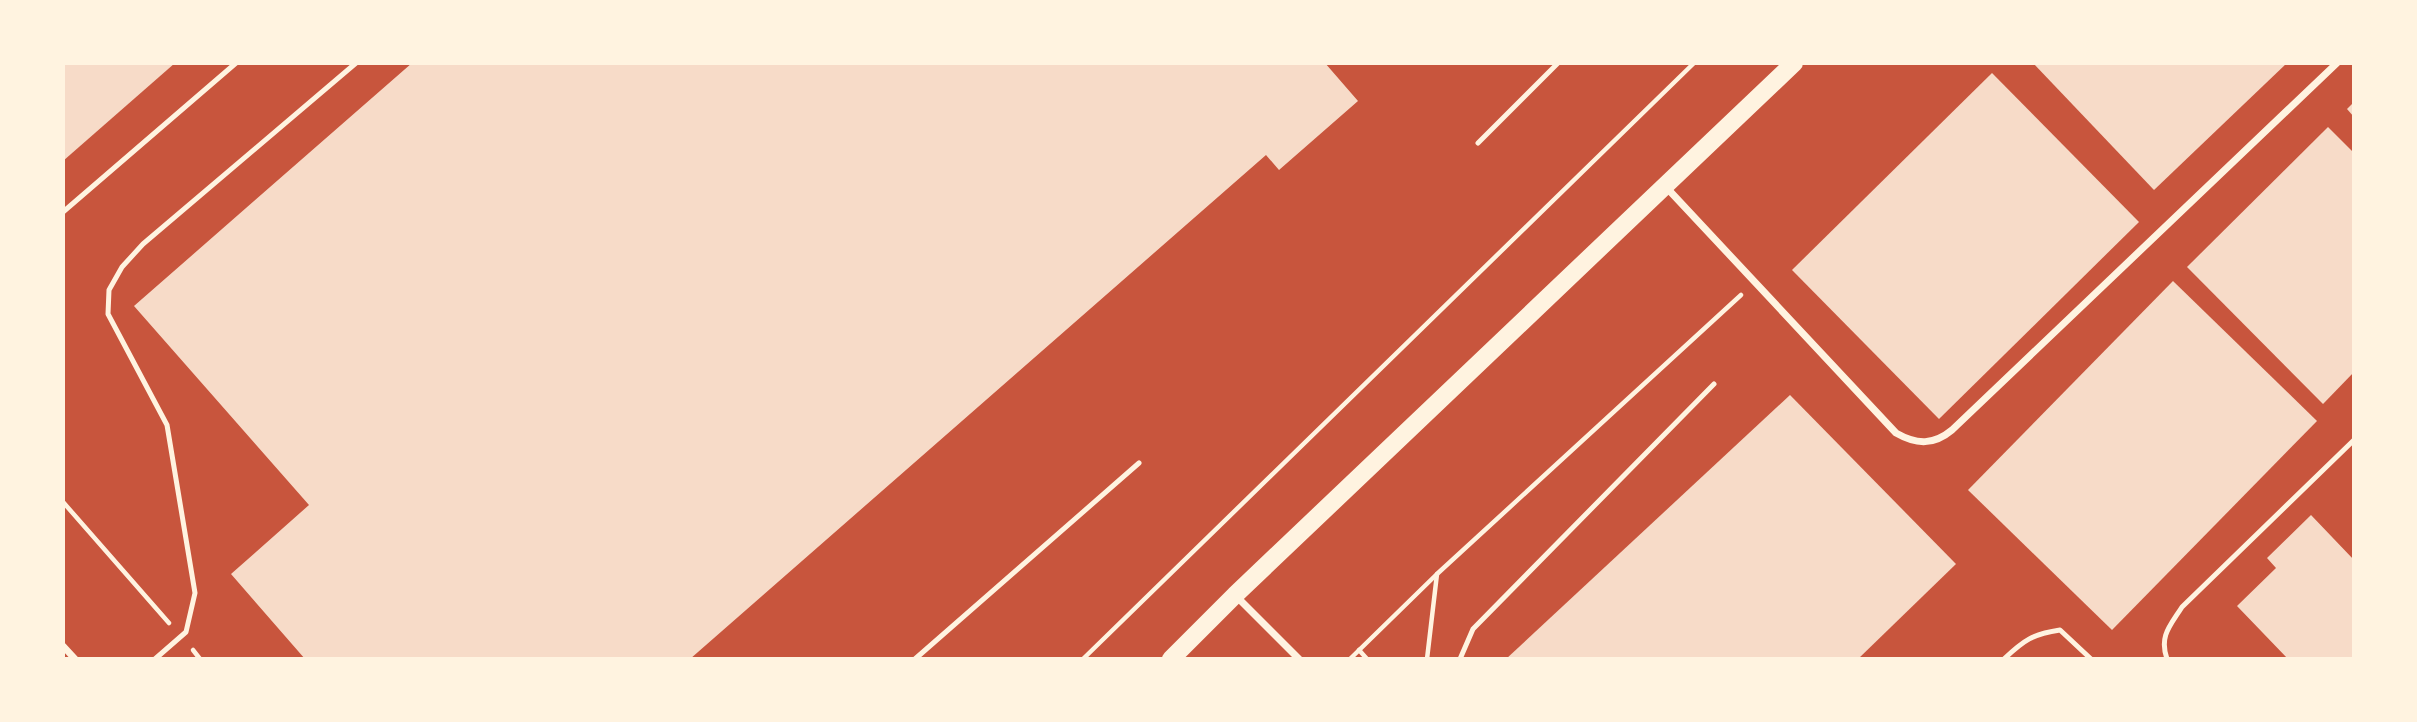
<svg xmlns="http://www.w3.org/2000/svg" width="2417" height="722" viewBox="0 0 2417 722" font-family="'DejaVu Sans',sans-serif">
	<rect width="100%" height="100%" fill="#c8553d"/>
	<g fill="#f7dbc8">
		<path d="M 63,63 L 175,63 L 63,161 Z"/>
		<path d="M 412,63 L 1325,63 L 1358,101 L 1279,170 L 1266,155 L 690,659 L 305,659 L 231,574 L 309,505 L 134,306 Z"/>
		<path d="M 2033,63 L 2287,63 L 2154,190 Z"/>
		<path d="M 1992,73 L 2139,222 L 1939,419 L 1792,270 Z"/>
		<path d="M 2354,102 L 2354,117 L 2347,109 Z"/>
		<path d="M 2328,127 L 2354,153 L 2354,372 L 2323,404 L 2187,267 Z"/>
		<path d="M 2173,281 L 2317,421 L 2112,630 L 1968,490 Z"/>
		<path d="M 1790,395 L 1956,564 L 1858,659 L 1506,659 Z"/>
		<path d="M 2311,515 L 2354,560 L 2354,659 L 2288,659 L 2237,606 L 2276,568 L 2267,558 Z"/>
	</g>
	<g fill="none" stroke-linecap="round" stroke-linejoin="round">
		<g stroke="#fff3e0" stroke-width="4.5">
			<path d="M 63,502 L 169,623"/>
			<path d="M 193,650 L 200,659"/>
			<path d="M 1359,650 L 1367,659"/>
			<path d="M 1083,659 L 1694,63"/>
			<path d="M 1350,659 L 1437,574 L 1741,295"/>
			<path d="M 1427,659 L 1437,574"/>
		</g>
		<g stroke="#fff3e0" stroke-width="5">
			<path d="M 1478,143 L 1558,63"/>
			<path d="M 63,212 L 236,63"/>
			<path d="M 155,659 L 186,632 L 195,593 L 167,425 L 108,314 L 109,290 L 122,267 L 143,244 L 356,63"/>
			<path d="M 915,659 L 1139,463"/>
			<path d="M 1460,659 L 1473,629 L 1714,384"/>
			<path d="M 2004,659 C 2024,640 2033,634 2060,630 L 2091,659"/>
			<path d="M 2167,659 C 2159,636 2170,626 2182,607 L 2354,440"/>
		</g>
		<g stroke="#fff3e0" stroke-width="7">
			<path d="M 1666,187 L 1896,433 C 1917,445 1934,445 1952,430 L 2337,63"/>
			<path d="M 1236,596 L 1299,659"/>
			<path d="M 63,646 L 75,659"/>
		</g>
		<path stroke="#fff3e0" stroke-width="18" d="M 1171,659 L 1235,595 L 1794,63"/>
	</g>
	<rect width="2417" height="722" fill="none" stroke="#fff3e0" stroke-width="130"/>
</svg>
